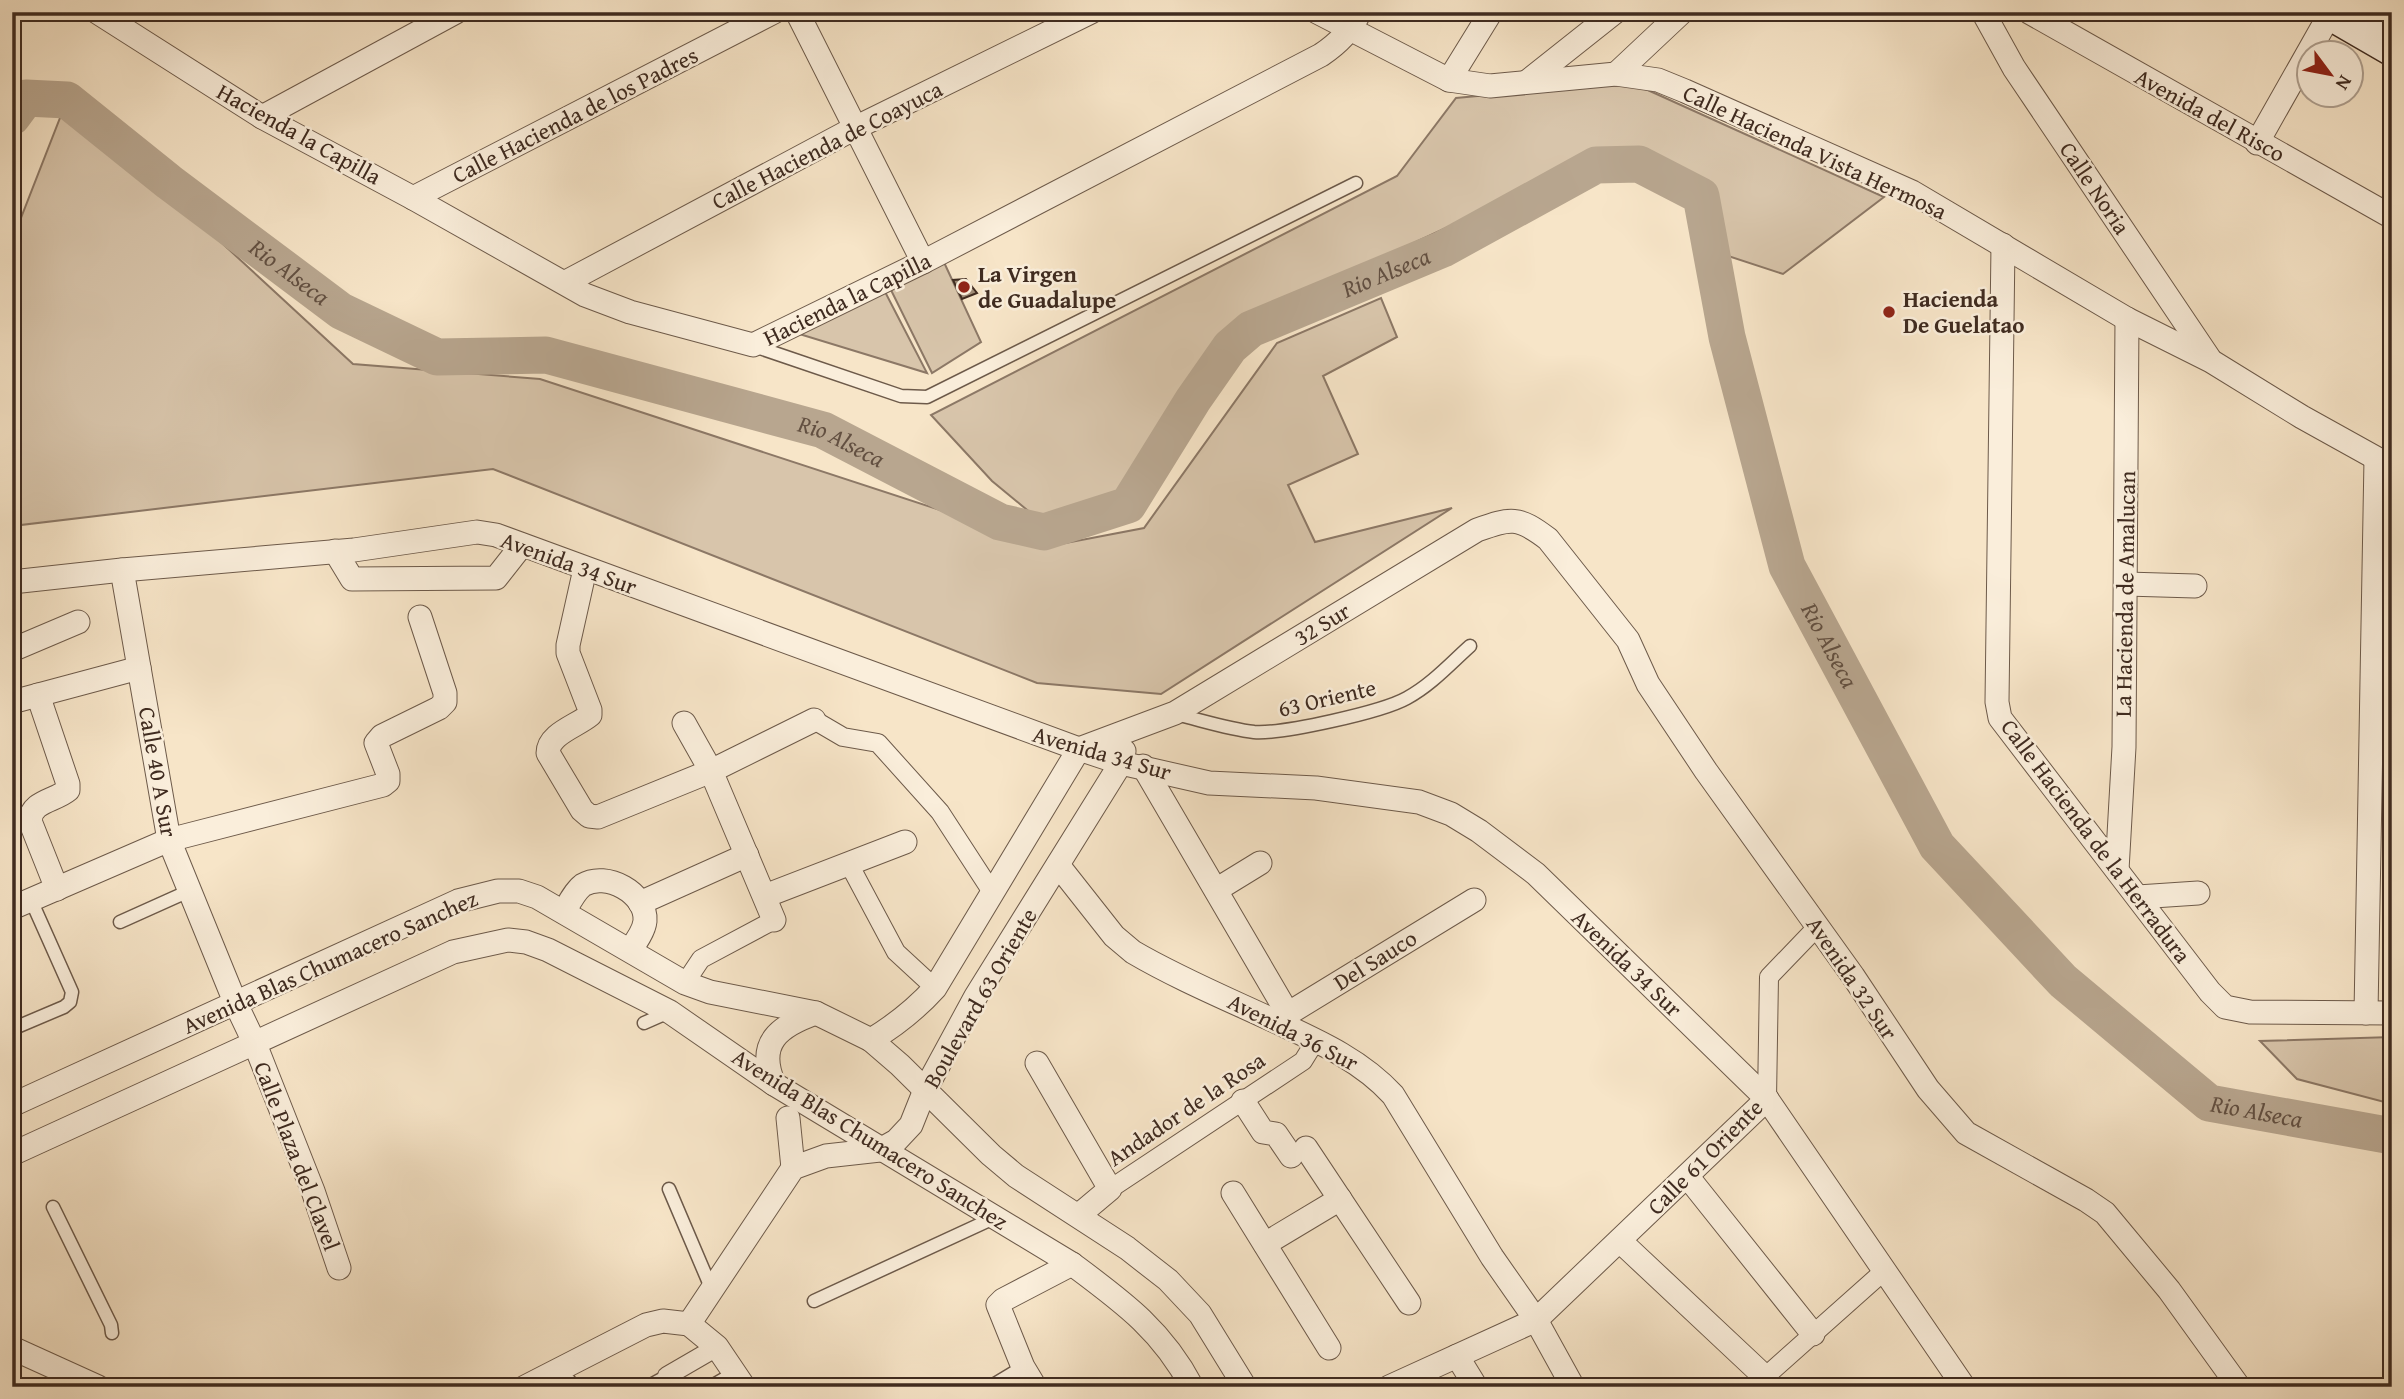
<svg xmlns="http://www.w3.org/2000/svg" width="2404" height="1399" viewBox="0 0 2404 1399" font-family="'Gentium Book Plus',serif">
	<rect width="100%" height="100%" fill="#f7e5c8"/>
	<filter id="stains"><feTurbulence type="fractalNoise" baseFrequency=".00286" numOctaves="4"/><feColorMatrix values="0 0 0 0 .2 0 0 0 0 .09 0 0 0 0 .02 0 0 0 .5 -.17"/></filter>
	<radialGradient id="worn" r=".72"><stop offset=".6" stop-color="#630" stop-opacity="0"/><stop offset="1" stop-color="#630" stop-opacity=".3"/></radialGradient>
	<g fill="#d8c5ab" stroke="#8c7866" stroke-width="2">
		<path d="M 1630,82 L 1884,197 L 1783,274 L 1725,255 L 1711,195 L 1613,150 L 1242,323 L 1112,499 L 1038,519 L 992,481 L 931,415 L 1397,176 L 1456,98 Z"/>
		<path d="M 67,100 L 353,364 L 540,379 L 1050,546 L 1144,528 L 1277,343 L 1381,298 L 1397,337 L 1323,376 L 1358,454 L 1288,485 L 1315,542 L 1452,508 L 1161,694 L 1037,683 L 493,469 L 12,526 L 12,241 Z"/>
		<path d="M 942,258 L 981,342 L 932,373 L 888,284 Z"/>
		<path d="M 882,286 L 927,373 L 796,333 Z"/>
		<path d="M 2392,1037 L 2392,1104 L 2297,1079 L 2260,1041 Z"/>
	</g>
	<g fill="none" stroke-linecap="round" stroke-linejoin="round">
		<path stroke="#b8a68f" stroke-width="37" id="s1" d="M 12,117 L 26,98 L 67,100 L 169,182 L 341,311 L 437,357 L 546,355 L 823,430 L 1000,522 L 1044,532 L 1128,505 L 1193,400 L 1230,347 L 1251,329 L 1443,249 L 1596,165 L 1639,164 L 1701,196 L 1727,337 L 1787,566 L 1937,846 L 2063,981 L 2209,1103 L 2392,1136"/>
	</g>
	<path fill="#9f8c77" stroke="#3f2b20" stroke-width="2" d="M 966,279 L 977,293 L 962,299 L 953,280 Z"/>
	<g fill="none" stroke-linecap="round" stroke-linejoin="round">
		<g stroke="#6d5a4a" stroke-width="15">
			<g id="service">
				<path d="M 754,346 L 901,396 L 927,397 L 1356,183"/>
				<path d="M 1175,714 C 1201,720 1228,729 1254,732 C 1283,734 1382,712 1407,698 C 1431,685 1450,664 1470,646"/>
				<path d="M 120,922 L 189,891"/>
				<path d="M 644,1023 L 669,1012"/>
				<path d="M 12,1029 L 64,1007 L 70,1002 L 72,992 L 31,900"/>
				<path d="M 669,1189 L 712,1290"/>
				<path d="M 53,1207 L 111,1325 L 112,1333"/>
				<path d="M 814,1301 L 996,1217"/>
				<path d="M 569,1380 L 572,1387"/>
				<path d="M 647,1387 L 667,1376 L 673,1387"/>
				<path d="M 710,1387 L 736,1372"/>
				<path d="M 990,1387 L 1023,1367"/>
			</g>
		</g>
		<g stroke="#6d5a4a" stroke-width="20">
			<g id="pedestrian">
				<path d="M 814,720 L 843,737 L 878,743 L 940,812 L 992,892"/>
				<path d="M 849,864 L 896,952 L 935,988"/>
				<path d="M 685,983 L 701,959 L 774,920"/>
				<path d="M 1767,1099 L 1769,977 L 1818,926"/>
				<path d="M 1110,1189 L 1303,1061 L 1316,1040"/>
				<path d="M 667,1376 L 717,1347"/>
				<path d="M 1765,1377 L 1884,1271"/>
			</g>
		</g>
		<g stroke="#6d5a4a" stroke-width="25">
			<g id="minor">
				<path d="M 97,12 L 262,117 L 413,198 L 585,295 L 630,312 L 753,345 L 923,262 L 1321,55 C 1339,43 1350,31 1360,12"/>
				<path d="M 797,12 L 923,262"/>
				<path d="M 1317,12 L 1449,80 L 1490,86 L 1616,74 L 1658,80 L 1685,91 L 1912,192 L 2127,319 L 2211,361 L 2302,417 L 2392,467"/>
				<path d="M 1983,12 L 2014,68 L 2209,358"/>
				<path d="M 2029,12 L 2392,217"/>
				<path d="M 1616,74 L 1682,12"/>
				<path d="M 1449,80 L 1491,12"/>
				<path d="M 1528,81 L 1615,12"/>
				<path d="M 262,117 L 456,12"/>
				<path d="M 2257,143 L 2330,14"/>
				<path d="M 413,198 L 774,12"/>
				<path d="M 2003,245 L 1997,702 L 2000,718 L 2210,992 L 2225,1007 L 2250,1012 L 2392,1013"/>
				<path d="M 566,282 L 855,128 L 1091,12"/>
				<path d="M 335,551 L 352,579 L 496,578 L 522,545"/>
				<path d="M 585,569 L 568,645 L 568,653 L 590,710 L 590,715 C 577,726 548,734 548,753 L 582,810 L 589,816 L 598,817 L 711,771 L 814,720"/>
				<path d="M 122,570 L 169,840 L 235,1002 L 255,1044 L 313,1191 L 339,1268"/>
				<path d="M 12,582 L 122,570 L 354,550 L 477,532 L 496,535 L 1079,749 L 1121,763 L 1209,783 L 1316,788 L 1419,802 L 1451,814 L 1479,831 L 1536,874 L 1767,1099 L 1964,1387"/>
				<path d="M 2126,584 L 2195,586"/>
				<path d="M 12,650 L 78,622"/>
				<path d="M 38,695 L 68,784 L 68,790 C 55,801 31,801 30,821 L 57,889"/>
				<path d="M 12,702 L 139,668"/>
				<path d="M 684,723 L 711,771 L 774,920"/>
				<path d="M 1079,749 L 1175,713 L 1477,530 C 1511,518 1518,516 1548,539 L 1628,640 L 1648,684 L 1706,771 L 1853,976 L 1928,1089 L 1966,1133 L 2086,1200 L 2105,1213 L 2169,1290 L 2239,1387"/>
				<path d="M 1143,766 L 1288,1014"/>
				<path d="M 1058,865 L 1114,936 L 1133,952 C 1179,979 1230,1000 1279,1023 C 1320,1042 1362,1061 1393,1095 L 1492,1257 L 1536,1320 L 1573,1387"/>
				<path d="M 2117,870 L 2124,747 L 2127,319"/>
				<path d="M 1216,890 L 1260,863"/>
				<path d="M 765,896 L 905,842"/>
				<path d="M 2138,897 L 2198,893"/>
				<path d="M 640,903 L 747,855"/>
				<path d="M 12,908 L 169,840 L 383,785 L 388,781 L 388,774 L 376,743 L 382,736 L 439,708 L 445,702 L 445,693 L 420,617"/>
				<path d="M 564,912 C 569,903 575,891 583,885 C 606,871 647,893 645,921 C 644,931 636,942 630,950"/>
				<path d="M 2366,1013 L 2376,459"/>
				<path d="M 1276,1021 L 1474,900"/>
				<path d="M 871,1040 C 896,1025 916,1009 935,988 L 1079,749"/>
				<path d="M 1037,1063 L 1110,1189 L 1079,1215"/>
				<path d="M 774,1084 C 756,1043 779,1026 816,1013"/>
				<path d="M 1243,1101 L 1263,1132 L 1276,1134 L 1291,1156"/>
				<path d="M 12,1105 L 458,901 L 498,891 L 519,891 L 537,897 L 685,983 L 710,992 L 816,1013 L 871,1040 L 900,1065 L 991,1155 L 1016,1176 L 1127,1248 L 1168,1280 L 1200,1314 L 1245,1387"/>
				<path d="M 788,1118 L 793,1168"/>
				<path d="M 1306,1148 L 1409,1303"/>
				<path d="M 12,1154 L 453,952 L 508,940 L 526,942 L 548,950 L 670,1012 L 774,1084 L 1072,1264 C 1123,1302 1162,1330 1192,1387"/>
				<path d="M 1687,1176 L 1813,1334"/>
				<path d="M 1233,1193 L 1329,1348"/>
				<path d="M 1620,1241 L 1765,1377"/>
				<path d="M 1265,1244 L 1340,1199"/>
				<path d="M 689,1324 L 793,1168 L 826,1156 L 880,1150 L 896,1141 L 911,1125 L 925,1090 L 976,996 L 1121,763 L 1124,751"/>
				<path d="M 689,1324 L 717,1347 L 744,1387"/>
				<path d="M 12,1348 L 98,1387"/>
				<path d="M 1457,1356 L 1476,1387"/>
				<path d="M 525,1387 L 646,1325 L 663,1321 L 689,1324"/>
				<path d="M 1035,1387 L 1023,1367 L 998,1305 L 1003,1300 L 1072,1264"/>
				<path d="M 1389,1387 L 1536,1320 L 1767,1099"/>
			</g>
		</g>
		<g stroke="#3f2b20" stroke-width="36">
			<g id="secondary">
				<path d="M 2328,12 L 2392,49"/>
				<path d="M 2390,12 L 2392,13"/>
			</g>
		</g>
		<use href="#service" stroke="#faeedb" stroke-width="12"/>
		<use href="#pedestrian" stroke="#faeedb" stroke-width="18"/>
		<use href="#minor" stroke="#faeedb" stroke-width="23"/>
		<use href="#secondary" stroke="#faeedb" stroke-width="33"/>
	</g>
	<g fill="#8f2418" stroke="#faeedb" stroke-width="2.5">
		<circle cx="964" cy="287" r="7"/>
		<circle cx="1889" cy="312" r="7"/>
	</g>
	<g text-anchor="middle" stroke-width="5" stroke-linejoin="round" paint-order="stroke">
		<g font-size="23" fill="#3f2b20" stroke="#faeedb">
			<text transform="translate(575 115) rotate(-27)" y="8">Calle Hacienda de los Padres</text>
			<text transform="translate(2210 115) rotate(29)" y="8">Avenida del Risco</text>
			<text transform="translate(299 134) rotate(29)" y="8">Hacienda la Capilla</text>
			<text transform="translate(827 145) rotate(-27)" y="8">Calle Hacienda de Coayuca</text>
			<text transform="translate(1815 152) rotate(25)" y="8">Calle Hacienda Vista Hermosa</text>
			<text transform="translate(2095 188) rotate(56)" y="8">Calle Noria</text>
			<text transform="translate(847 299) rotate(-26)" y="8">Hacienda la Capilla</text>
			<text transform="translate(569 563) rotate(20)" y="8">Avenida 34 Sur</text>
			<text transform="translate(2125 594) rotate(-89)" y="8">La Hacienda de Amalucan</text>
			<text transform="translate(1322 624) rotate(-31)" y="8">32 Sur</text>
			<text transform="translate(1327 698) rotate(-13)" y="8">63 Oriente</text>
			<text transform="translate(1102 753) rotate(16)" y="8">Avenida 34 Sur</text>
			<text transform="translate(158 772) rotate(80)" y="8">Calle 40 A Sur</text>
			<text transform="translate(2096 841) rotate(53)" y="8">Calle Hacienda de la Herradura</text>
			<text transform="translate(1375 960) rotate(-32)" y="8">Del Sauco</text>
			<text transform="translate(330 962) rotate(-24)" y="8">Avenida Blas Chumacero Sanchez</text>
			<text transform="translate(1627 963) rotate(44)" y="8">Avenida 34 Sur</text>
			<text transform="translate(1852 978) rotate(56)" y="8">Avenida 32 Sur</text>
			<text transform="translate(980 998) rotate(-60)" y="8">Boulevard 63 Oriente</text>
			<text transform="translate(1293 1032) rotate(27)" y="8">Avenida 36 Sur</text>
			<text transform="translate(1186 1109) rotate(-34)" y="8">Andador de la Rosa</text>
			<text transform="translate(870 1139) rotate(32)" y="8">Avenida Blas Chumacero Sanchez</text>
			<text transform="translate(297 1156) rotate(69)" y="8">Calle Plaza del Clavel</text>
			<text transform="translate(1705 1157) rotate(-45)" y="8">Calle 61 Oriente</text>
		</g>
		<g font-size="23" font-weight="bold" fill="#3f2b20" stroke="#faeedb" text-anchor="start">
			<text x="978" y="282">La Virgen<tspan x="978" dy="26">de Guadalupe</tspan></text>
			<text x="1903" y="307">Hacienda<tspan x="1903" dy="26">De Guelatao</tspan></text>
		</g>
		<g font-size="24" font-style="italic" fill="#635041" stroke="#faeedb">
			<text dy="8" stroke="none"><textPath href="#s1" startOffset="346">Rio Alseca</textPath></text>
			<text dy="8" stroke="none"><textPath href="#s1" startOffset="1608">Rio Alseca</textPath></text>
			<text dy="8" stroke="none"><textPath href="#s1" startOffset="934">Rio Alseca</textPath></text>
			<text dy="8" stroke="none"><textPath href="#s1" startOffset="2427">Rio Alseca</textPath></text>
			<text dy="8" stroke="none"><textPath href="#s1" startOffset="3078">Rio Alseca</textPath></text>
		</g>
	</g>
	<rect width="2404" height="1399" fill="none" stroke="#f7e5c8" stroke-width="42"/>
	<rect x="14" y="14" width="2376" height="1371" fill="none" stroke="#3f2b20" stroke-width="3.5"/>
	<rect x="21" y="21" width="2362" height="1357" fill="none" stroke="#3f2b20" stroke-width="2"/>
	<g transform="translate(2330 74) rotate(122)"><circle r="33" fill="#faeedb" stroke="#afa090" stroke-width="2"/>
	<path d="M0-5L12 26L0 18L-12 26Z" fill="#8f2418"/>
	<text y="-10" font-size="19" font-weight="bold" text-anchor="middle" fill="#3f2b20">N</text>
	</g>
	<rect width="100%" height="100%" filter="url(#stains)"/>
	<rect width="100%" height="100%" fill="url(#worn)"/>
</svg>
